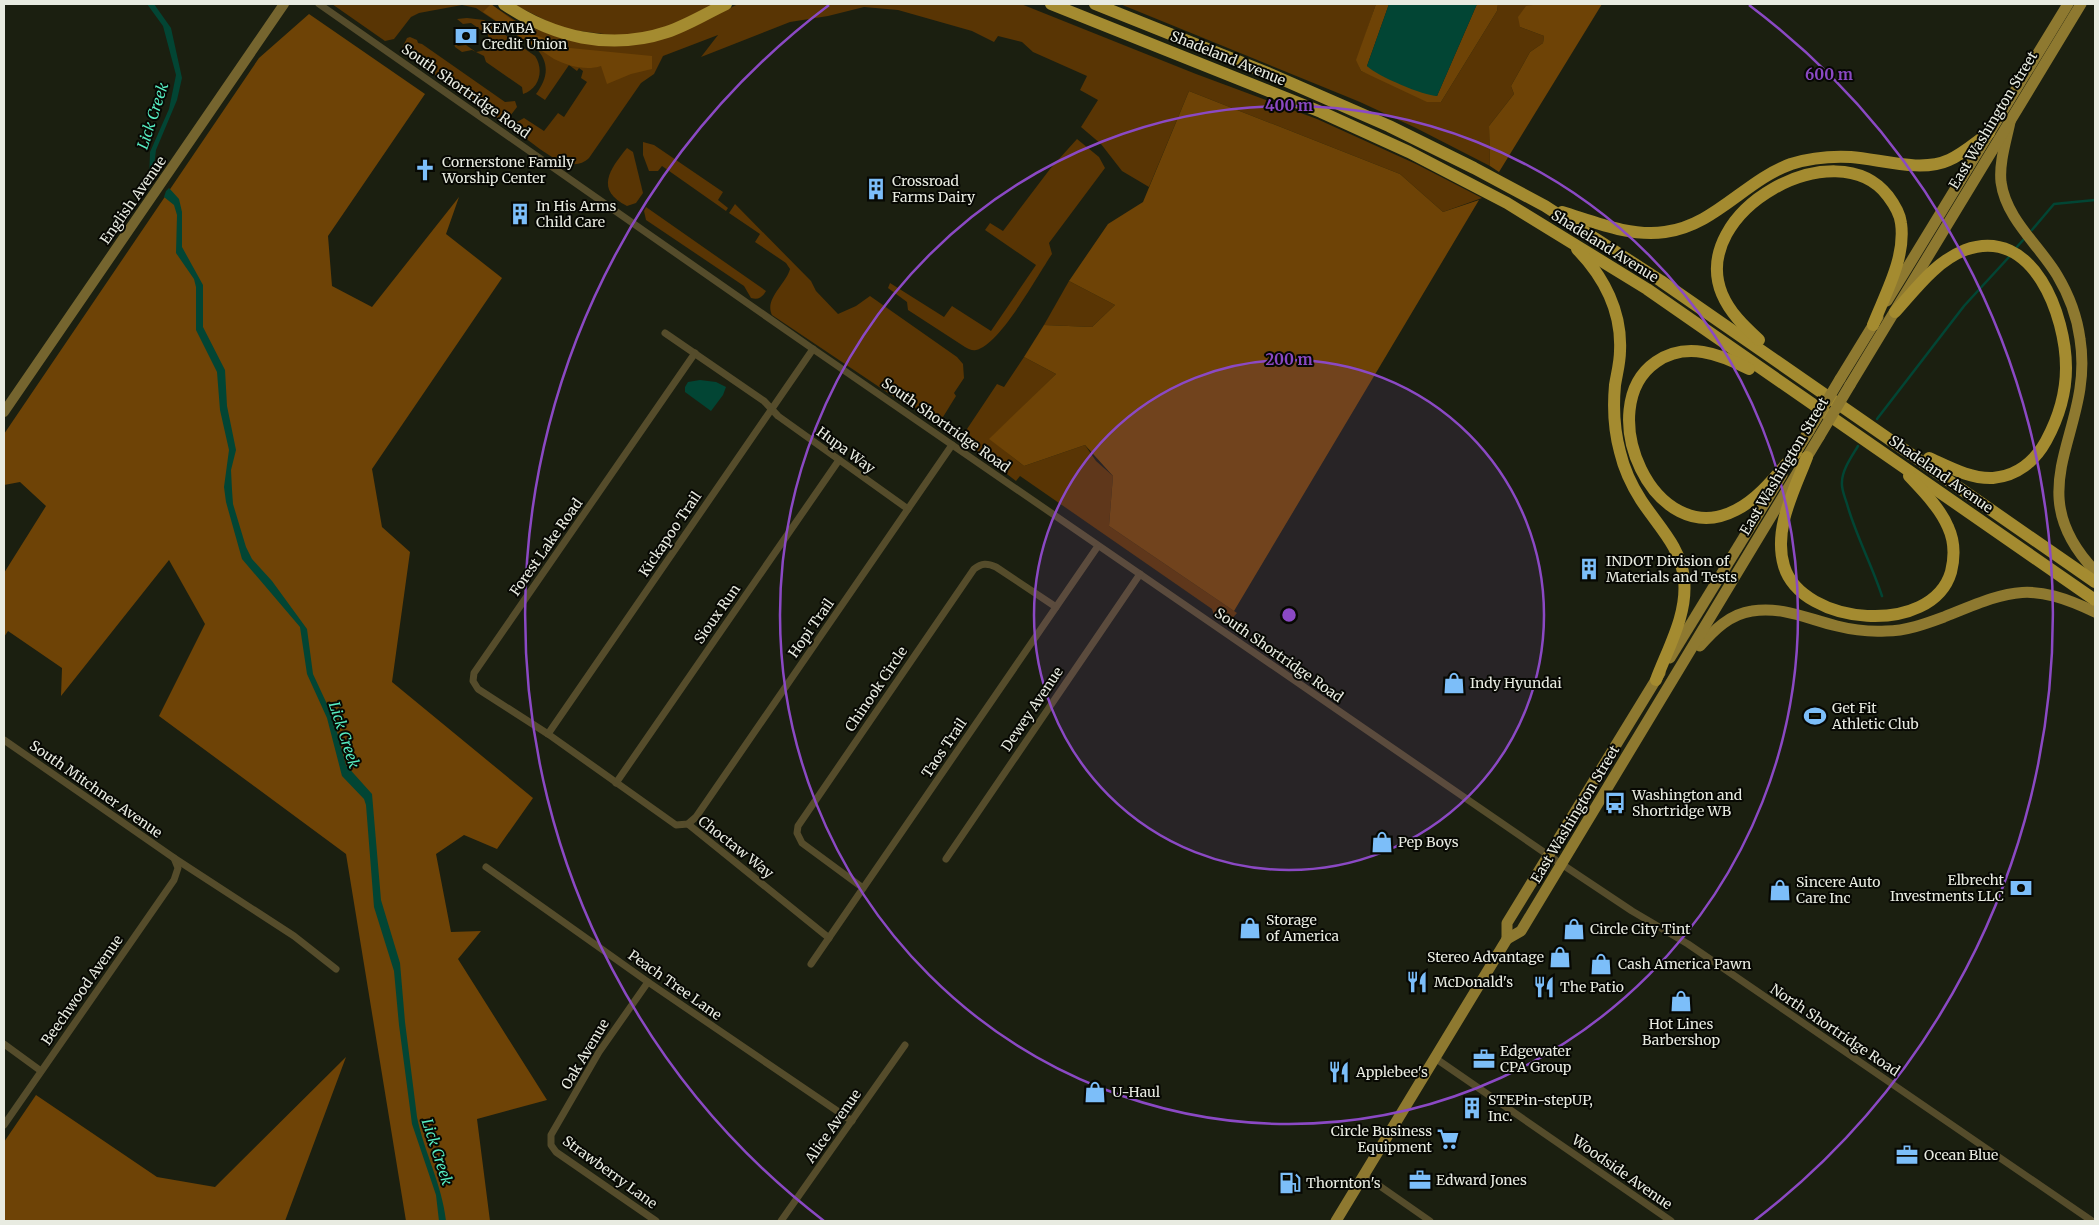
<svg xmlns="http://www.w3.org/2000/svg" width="2099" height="1225" viewBox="0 0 2099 1225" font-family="Merriweather,serif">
	<rect width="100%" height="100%" fill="#1b1f10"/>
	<g fill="#593504">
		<path d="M 332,4 L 490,4 L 516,21 L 527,26 L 565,39 L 585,43 L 698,24 L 738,4 L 1021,4 L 1196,74 L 1317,119 L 1416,164 L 1482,198 L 1443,212 L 1400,174 L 1189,91 L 1149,187 L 1122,171 L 1101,144 L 1081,127 L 1098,100 L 1080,90 L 1087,76 L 1033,52 L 1022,42 L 998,36 L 994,42 L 972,31 L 898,10 L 864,7 L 828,16 L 790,22 L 701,57 L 718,35 L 663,56 L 654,74 L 641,83 L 589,158 C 569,178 535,144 517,132 L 515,127 L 517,122 L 524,118 L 544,131 L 558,113 L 564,117 L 587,82 L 581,78 L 583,71 L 579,68 L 577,71 L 569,65 L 545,100 L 536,94 C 548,78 550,63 536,48 L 476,8 L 462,5 L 419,13 L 411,17 L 394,39 L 385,41 Z"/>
		<path d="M 513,4 L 718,4 L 674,26 L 628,37 L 563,29 Z"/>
		<path d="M 1120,4 L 1376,4 L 1357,60 L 1361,71 L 1441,102 L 1497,11 L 1498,4 L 1540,4 L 1520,27 L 1544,36 L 1543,43 L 1530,52 L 1511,86 L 1514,94 L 1489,126 L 1490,166 L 1416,128 L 1360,102 Z"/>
		<path d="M 467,18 L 484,20 L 535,56 C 544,69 540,89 523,94 L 522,87 L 486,62 L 484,56 L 472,50 L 462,52 L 455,47 L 454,43 L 458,46 L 466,45 L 476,52 L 491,49 L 488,35 L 471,23 L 463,24 L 457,19 Z"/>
		<path d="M 410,37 L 417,40 L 418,43 L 422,44 L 505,102 L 515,101 L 517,107 L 507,120 L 501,121 L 404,53 L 401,50 L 407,38 Z"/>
		<path d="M 1077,139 L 1099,157 L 1105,168 L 1049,243 L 1052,254 C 1037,276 1000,345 976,350 C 972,351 969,349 965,347 L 908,310 L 907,302 L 888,288 L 890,283 L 944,317 L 952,306 L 991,331 L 1036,265 L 985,230 L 990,223 L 1003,231 L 1050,169 Z"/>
		<path d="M 643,142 L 654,145 L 723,192 L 718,200 L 728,208 L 726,211 L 662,166 L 658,171 L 649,171 L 643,155 Z"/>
		<path d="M 627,148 L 633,152 L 643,193 L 636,203 L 627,206 C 595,190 609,170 627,148 Z"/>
		<path d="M 735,204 L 811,281 L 816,291 L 838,314 L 856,306 L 870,296 L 957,357 L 963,364 L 964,378 L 954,393 L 956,396 L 943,417 L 906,405 L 772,315 C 764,299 786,284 790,269 L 786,263 L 755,242 L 760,234 L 729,213 Z"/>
		<path d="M 646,207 L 766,291 C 762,298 758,300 751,298 L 744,286 L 646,220 L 644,211 Z"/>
		<path d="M 1069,281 L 1115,305 L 1092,327 L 1044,325 Z"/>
		<path d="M 1024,357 L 1056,374 L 990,439 L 1024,466 L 1085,445 L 1096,461 L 1113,476 L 1109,526 L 1237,613 L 1230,621 L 1224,621 L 1214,615 L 1212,609 L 1020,476 L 1016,481 L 978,452 L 967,429 L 997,384 L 1004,387 Z"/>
	</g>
	<g fill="#6e4306">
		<path d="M 491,4 L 530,33 L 570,48 L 652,56 L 652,69 L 631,74 L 607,84 L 601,66 C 586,71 568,66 554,59 L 483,12 Z"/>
		<path d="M 1376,4 L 1389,4 L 1367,66 L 1437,96 L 1477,4 L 1498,4 L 1497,11 L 1441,102 L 1427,102 L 1361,71 L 1356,60 Z"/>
		<path d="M 1540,4 L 1602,4 L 1499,172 L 1490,166 L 1489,126 L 1514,94 L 1511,86 L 1530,52 L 1543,43 L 1544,36 L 1520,27 L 1518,17 L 1526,6 Z"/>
		<path d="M 309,14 L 425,94 L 328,236 L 332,286 L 372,307 L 459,197 L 446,234 L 502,278 L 372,469 L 382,527 L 410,552 L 392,682 L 533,798 L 497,849 L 464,835 L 436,854 L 451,932 L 481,931 L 458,959 L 547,1100 L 477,1119 L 490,1221 L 406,1221 L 346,854 L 159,716 L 205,624 L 169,560 L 61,696 L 62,668 L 8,631 L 4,637 L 4,573 L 46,506 L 20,482 L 4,485 L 4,434 L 259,58 Z"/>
		<path d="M 1189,91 L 1400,174 L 1443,212 L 1479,200 L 1234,611 L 1109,526 L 1113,476 L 1085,445 L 1024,466 L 989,439 L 1056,374 L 1024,357 L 1044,325 L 1092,327 L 1115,305 L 1069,281 L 1108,224 L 1143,202 Z"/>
		<path d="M 346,1057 L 285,1221 L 4,1221 L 4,1142 L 36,1095 L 157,1177 L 215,1187 Z"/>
	</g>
	<g fill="#024534">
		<path d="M 147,4 L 154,4 L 171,28 L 182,78 L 177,100 L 156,150 L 152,182 L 149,183 L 150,152 L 169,109 L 176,75 L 163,26 Z"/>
		<path d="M 1389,4 L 1477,4 L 1437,96 C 1424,96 1377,76 1367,66 Z"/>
		<path d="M 169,188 L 179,199 L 182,212 L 182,247 L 203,285 L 203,327 L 225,370 L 227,406 L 236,450 L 231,470 L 232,490 L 233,504 L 246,547 L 252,559 L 272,581 L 307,629 L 313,674 L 333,717 L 346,765 L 372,794 L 381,900 L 400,963 L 405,1022 L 417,1117 C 424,1152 442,1184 446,1221 L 439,1221 L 436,1195 L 412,1124 L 399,1025 L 394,971 L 374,907 L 366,805 L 364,799 L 342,776 L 327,718 L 307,674 L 300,627 L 242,559 L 226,502 L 224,487 L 229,450 L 220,410 L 217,372 L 196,330 L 196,287 L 194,279 L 176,253 L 177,215 L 174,205 L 164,197 L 166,191 Z"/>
		<path d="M 700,380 L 716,382 L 726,387 L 723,395 L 711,411 L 685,392 L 685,387 L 688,382 Z"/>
	</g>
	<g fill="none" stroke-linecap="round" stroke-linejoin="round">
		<g stroke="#024534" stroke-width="2.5">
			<path d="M 2032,230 L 2054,204 L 2095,200"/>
			<path d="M 2016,248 L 2024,239"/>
			<path d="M 1877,419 L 1964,306 L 2009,257"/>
			<path d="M 1858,446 C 1852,456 1842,470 1842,482 C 1841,489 1845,497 1847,504 C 1856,536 1872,565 1882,596"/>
		</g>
		<g stroke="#554c2b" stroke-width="7">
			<path d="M 319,4 L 813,349 L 1548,855 L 1632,911 L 1688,944 L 2092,1221"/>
			<path d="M 665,333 L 764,401 L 778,416 L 908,509"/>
			<path d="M 695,353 L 474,673 L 473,681 L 478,689 L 548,734 L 676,825 L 688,824 L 696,817 L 952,445"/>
			<path d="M 548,734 L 813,349"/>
			<path d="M 4,740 L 174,858 L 178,868 L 174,880 L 4,1125"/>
			<path d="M 616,783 L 839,460"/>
			<path d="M 688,824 L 829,938"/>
			<path d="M 174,858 L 294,936 L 336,969"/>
			<path d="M 946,859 L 1140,574"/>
			<path d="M 486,867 L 648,982 L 852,1121"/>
			<path d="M 863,888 L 802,843 L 797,833 L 798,826 L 974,569 C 982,563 987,563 996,567 L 1056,607"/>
			<path d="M 811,964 L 1098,546"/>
			<path d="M 648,982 L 599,1052 L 551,1135 L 551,1145 L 556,1152 L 656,1221"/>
			<path d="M 4,1044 L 41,1071"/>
			<path d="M 1435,1058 L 1671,1221"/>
			<path d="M 1364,1175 L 1430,1221"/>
			<path d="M 781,1221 L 905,1045"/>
		</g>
		<path stroke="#75652f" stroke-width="10" d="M 4,412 L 284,4"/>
		<g stroke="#8e7930" stroke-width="11">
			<path d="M 2010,122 C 2006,141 1999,163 2001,182 C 2006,219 2039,245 2057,275 C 2069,295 2077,316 2080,339 C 2095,432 2015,487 2095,571"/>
			<path d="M 1887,301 L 2068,4"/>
			<path d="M 1840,379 L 1878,317"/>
			<path d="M 1850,385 L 2081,4"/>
			<path d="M 1791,460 L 1809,431"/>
			<path d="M 1700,646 C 1714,630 1730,614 1752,611 C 1782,606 1808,619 1837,626 C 1853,630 1869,632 1886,631 C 1906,631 1925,624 1944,617 C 2009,591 2028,580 2095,612"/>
			<path d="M 1670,658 L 1782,475"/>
			<path d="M 1507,939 L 1507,923 L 1660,673"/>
			<path d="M 1336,1221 L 1507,939 L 1521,931 L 1819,437"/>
		</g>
		<g stroke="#a48b30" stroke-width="12">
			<path d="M 504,4 C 552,37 610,51 667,32 C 688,25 707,13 726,4"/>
			<path d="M 1051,4 L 1321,112 L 1409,152 L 1507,203 L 1647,289 L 2095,600"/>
			<path d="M 1095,4 L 1270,74 L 1389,126 L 1474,168 L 1545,206 L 1661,281 L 2095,582"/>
			<path d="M 1562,212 C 1595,222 1630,237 1665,232 C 1714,226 1746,180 1791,164 C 1810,158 1831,156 1851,157 C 1880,159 1921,173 1949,160 C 1963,154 1976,142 1989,133"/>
			<path d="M 1577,249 C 1604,277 1622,312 1620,351 C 1620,362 1617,373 1615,385 C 1613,407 1614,430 1620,452 C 1624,469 1632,486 1641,500 C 1658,526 1681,547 1684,579 C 1688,614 1668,648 1656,680"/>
			<path d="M 1895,312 C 1915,290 1936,261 1965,250 C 2034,225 2066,317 2066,368 C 2066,393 2058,419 2046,441 C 2035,461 2017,476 1993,478 C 1970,479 1949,467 1929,458"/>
			<path d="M 1759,340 C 1744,326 1730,313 1722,294 C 1688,211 1837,129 1888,196 C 1894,204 1900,214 1901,223 C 1906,258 1885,294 1873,325"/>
			<path d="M 1749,369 C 1720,354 1686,341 1656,362 C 1591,407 1654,553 1736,510 C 1760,498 1778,473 1796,453"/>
			<path d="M 1807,457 C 1794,491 1773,529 1784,566 C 1802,626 1932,637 1951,572 C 1955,556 1955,542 1948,527 C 1940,508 1923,491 1909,476"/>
		</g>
		<g stroke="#8e7930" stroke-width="11">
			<path d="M 1809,431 L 1840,379"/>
			<path d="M 1819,437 L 1850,385"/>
		</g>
	</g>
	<circle cx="1289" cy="615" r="255" fill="#8b49c4" fill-opacity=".12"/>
	<g fill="none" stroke="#8b49c4" stroke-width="2.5">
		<circle cx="1289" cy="615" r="255"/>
		<circle cx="1289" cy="615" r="509"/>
		<path d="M824 1221A764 764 0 0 1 829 5M1749 5A764 764 0 0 1 1754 1221"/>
	</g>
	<defs>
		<g id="bank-bare" transform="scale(1.725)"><path d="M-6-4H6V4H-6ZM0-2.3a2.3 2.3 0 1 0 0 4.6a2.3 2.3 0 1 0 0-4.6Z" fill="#7cbef9" stroke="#070803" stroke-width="2.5" paint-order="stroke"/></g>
		<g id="church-bare" transform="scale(1.725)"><path d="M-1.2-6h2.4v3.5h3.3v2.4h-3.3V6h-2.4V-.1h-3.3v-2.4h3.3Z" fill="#7cbef9" stroke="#070803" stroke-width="2.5" paint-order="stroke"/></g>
		<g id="building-bare" transform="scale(1.725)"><path d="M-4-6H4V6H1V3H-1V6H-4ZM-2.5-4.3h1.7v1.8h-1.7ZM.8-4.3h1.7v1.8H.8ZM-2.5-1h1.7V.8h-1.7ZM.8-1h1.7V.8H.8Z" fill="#7cbef9" stroke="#070803" stroke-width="2.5" paint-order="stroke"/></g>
		<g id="shop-bare" transform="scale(1.725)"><path d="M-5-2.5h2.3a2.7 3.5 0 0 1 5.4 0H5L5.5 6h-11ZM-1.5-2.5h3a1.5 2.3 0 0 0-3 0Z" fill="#7cbef9" stroke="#070803" stroke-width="2.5" paint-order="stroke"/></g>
		<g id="stadium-bare" transform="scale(1.725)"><path d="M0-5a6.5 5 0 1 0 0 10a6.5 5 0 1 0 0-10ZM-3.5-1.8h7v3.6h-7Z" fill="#7cbef9" stroke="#070803" stroke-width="2.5" paint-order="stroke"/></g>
		<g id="bus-bare" transform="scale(1.725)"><path d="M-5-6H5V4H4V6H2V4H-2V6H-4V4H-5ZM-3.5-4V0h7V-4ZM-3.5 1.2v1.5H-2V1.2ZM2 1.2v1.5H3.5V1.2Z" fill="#7cbef9" stroke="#070803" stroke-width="2.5" paint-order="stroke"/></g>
		<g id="restaurant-bare" transform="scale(1.725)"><path d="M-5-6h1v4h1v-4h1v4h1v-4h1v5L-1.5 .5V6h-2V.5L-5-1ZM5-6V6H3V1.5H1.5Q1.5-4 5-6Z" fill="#7cbef9" stroke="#070803" stroke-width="2.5" paint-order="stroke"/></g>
		<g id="office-bare" transform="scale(1.725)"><path d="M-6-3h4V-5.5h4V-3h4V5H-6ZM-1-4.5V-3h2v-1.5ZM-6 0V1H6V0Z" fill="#7cbef9" stroke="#070803" stroke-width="2.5" paint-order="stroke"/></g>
		<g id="supermarket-bare" transform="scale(1.725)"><path d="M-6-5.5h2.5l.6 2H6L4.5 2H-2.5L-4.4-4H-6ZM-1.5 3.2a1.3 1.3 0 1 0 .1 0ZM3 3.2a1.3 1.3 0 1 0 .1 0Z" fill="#7cbef9" stroke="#070803" stroke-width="2.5" paint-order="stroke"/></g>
		<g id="fuel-bare" transform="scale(1.725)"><path d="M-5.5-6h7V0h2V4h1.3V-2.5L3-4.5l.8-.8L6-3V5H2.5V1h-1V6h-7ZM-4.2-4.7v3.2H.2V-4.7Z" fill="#7cbef9" stroke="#070803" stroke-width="2.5" paint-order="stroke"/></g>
	</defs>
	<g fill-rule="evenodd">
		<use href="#bank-bare" x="466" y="36"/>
		<use href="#church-bare" x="425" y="170"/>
		<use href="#building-bare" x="876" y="189"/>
		<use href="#building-bare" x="520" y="214"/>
		<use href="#building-bare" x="1589" y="569"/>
		<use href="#shop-bare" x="1454" y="683"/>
		<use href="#stadium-bare" x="1815" y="716"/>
		<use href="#bus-bare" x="1615" y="803"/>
		<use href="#shop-bare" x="1382" y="842"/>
		<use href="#bank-bare" x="2021" y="888"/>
		<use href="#shop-bare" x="1780" y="890"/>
		<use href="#shop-bare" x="1250" y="928"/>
		<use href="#shop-bare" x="1574" y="929"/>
		<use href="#shop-bare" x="1560" y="957"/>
		<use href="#shop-bare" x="1601" y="964"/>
		<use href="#restaurant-bare" x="1417" y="982"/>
		<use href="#restaurant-bare" x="1544" y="987"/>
		<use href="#shop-bare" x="1681" y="1001"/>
		<use href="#office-bare" x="1484" y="1059"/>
		<use href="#restaurant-bare" x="1339" y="1072"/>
		<use href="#shop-bare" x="1095" y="1092"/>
		<use href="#building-bare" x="1472" y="1108"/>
		<use href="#supermarket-bare" x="1448" y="1139"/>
		<use href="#office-bare" x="1907" y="1155"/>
		<use href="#office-bare" x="1420" y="1180"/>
		<use href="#fuel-bare" x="1290" y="1183"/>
	</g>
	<g text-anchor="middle" stroke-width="4" stroke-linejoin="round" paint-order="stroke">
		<g font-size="14" fill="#e8ebe1" stroke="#070803" text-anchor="start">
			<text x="482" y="33">KEMBA<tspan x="482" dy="16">Credit Union</tspan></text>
			<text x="442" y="167">Cornerstone Family<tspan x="442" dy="16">Worship Center</tspan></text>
			<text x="892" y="186">Crossroad<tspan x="892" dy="16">Farms Dairy</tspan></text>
			<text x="536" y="211">In His Arms<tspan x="536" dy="16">Child Care</tspan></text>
			<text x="1606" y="566">INDOT Division of<tspan x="1606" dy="16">Materials and Tests</tspan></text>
			<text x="1470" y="688">Indy Hyundai</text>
			<text x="1832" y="713">Get Fit<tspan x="1832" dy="16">Athletic Club</tspan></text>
			<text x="1632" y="800">Washington and<tspan x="1632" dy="16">Shortridge WB</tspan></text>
			<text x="1398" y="847">Pep Boys</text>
			<text x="2004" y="885" text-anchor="end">Elbrecht<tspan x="2004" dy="16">Investments LLC</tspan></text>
			<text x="1796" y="887">Sincere Auto<tspan x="1796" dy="16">Care Inc</tspan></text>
			<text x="1266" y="925">Storage<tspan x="1266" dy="16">of America</tspan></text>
			<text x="1590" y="934">Circle City Tint</text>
			<text x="1544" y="962" text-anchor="end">Stereo Advantage</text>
			<text x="1618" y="969">Cash America Pawn</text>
			<text x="1434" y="987">McDonald's</text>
			<text x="1560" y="992">The Patio</text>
			<text x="1681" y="1029" text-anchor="middle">Hot Lines<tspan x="1681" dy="16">Barbershop</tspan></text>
			<text x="1500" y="1056">Edgewater<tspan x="1500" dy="16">CPA Group</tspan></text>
			<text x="1356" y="1077">Applebee's</text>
			<text x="1112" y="1097">U-Haul</text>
			<text x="1488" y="1105">STEPin-stepUP,<tspan x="1488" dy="16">Inc.</tspan></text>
			<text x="1432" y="1136" text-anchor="end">Circle Business<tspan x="1432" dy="16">Equipment</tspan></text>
			<text x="1924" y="1160">Ocean Blue</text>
			<text x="1436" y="1185">Edward Jones</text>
			<text x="1306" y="1188">Thornton's</text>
		</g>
		<g font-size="14" fill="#e8ebe1" stroke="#070803">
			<text transform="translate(1228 58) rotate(22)" y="5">Shadeland Avenue</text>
			<text transform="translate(466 91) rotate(35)" y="5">South Shortridge Road</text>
			<text transform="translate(1993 120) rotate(-59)" y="5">East Washington Street</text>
			<text transform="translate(133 200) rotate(-55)" y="5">English Avenue</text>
			<text transform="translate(1605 246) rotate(32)" y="5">Shadeland Avenue</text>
			<text transform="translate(946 425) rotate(35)" y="5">South Shortridge Road</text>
			<text transform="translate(846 450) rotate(36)" y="5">Hupa Way</text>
			<text transform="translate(1784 466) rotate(-59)" y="5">East Washington Street</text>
			<text transform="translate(1941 474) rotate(35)" y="5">Shadeland Avenue</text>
			<text transform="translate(670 534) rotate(-56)" y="5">Kickapoo Trail</text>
			<text transform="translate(546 547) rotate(-55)" y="5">Forest Lake Road</text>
			<text transform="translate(717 614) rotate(-55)" y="5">Sioux Run</text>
			<text transform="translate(811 628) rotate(-55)" y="5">Hopi Trail</text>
			<text transform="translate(1279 655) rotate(35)" y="5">South Shortridge Road</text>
			<text transform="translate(876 689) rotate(-56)" y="5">Chinook Circle</text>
			<text transform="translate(1032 709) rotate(-56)" y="5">Dewey Avenue</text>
			<text transform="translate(944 748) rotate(-56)" y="5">Taos Trail</text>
			<text transform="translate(96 789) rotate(35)" y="5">South Mitchner Avenue</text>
			<text transform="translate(1575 814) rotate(-59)" y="5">East Washington Street</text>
			<text transform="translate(736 847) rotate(38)" y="5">Choctaw Way</text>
			<text transform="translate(675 985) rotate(35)" y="5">Peach Tree Lane</text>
			<text transform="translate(82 990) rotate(-55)" y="5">Beechwood Avenue</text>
			<text transform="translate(1835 1030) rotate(34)" y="5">North Shortridge Road</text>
			<text transform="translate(585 1054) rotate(-59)" y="5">Oak Avenue</text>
			<text transform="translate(833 1126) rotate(-55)" y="5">Alice Avenue</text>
			<text transform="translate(610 1172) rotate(36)" y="5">Strawberry Lane</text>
			<text transform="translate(1622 1172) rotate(35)" y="5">Woodside Avenue</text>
		</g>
		<g font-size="15" font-style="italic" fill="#57eec2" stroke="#070803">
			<text transform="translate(153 116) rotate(-72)" y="5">Lick Creek</text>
			<text transform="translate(344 735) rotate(72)" y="5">Lick Creek</text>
			<text transform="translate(437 1152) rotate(72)" y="5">Lick Creek</text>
		</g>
	</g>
	<circle cx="1289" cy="615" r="8" fill="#8b49c4" stroke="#070803" stroke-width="2.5"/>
	<g font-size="15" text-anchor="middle" font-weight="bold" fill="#8b49c4" stroke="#070803" stroke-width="4" stroke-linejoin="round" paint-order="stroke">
		<text x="1829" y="80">600 m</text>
		<text x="1289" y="111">400 m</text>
		<text x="1289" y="365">200 m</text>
	</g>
	<rect width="2099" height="1225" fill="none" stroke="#e8ebe1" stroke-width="10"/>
</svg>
